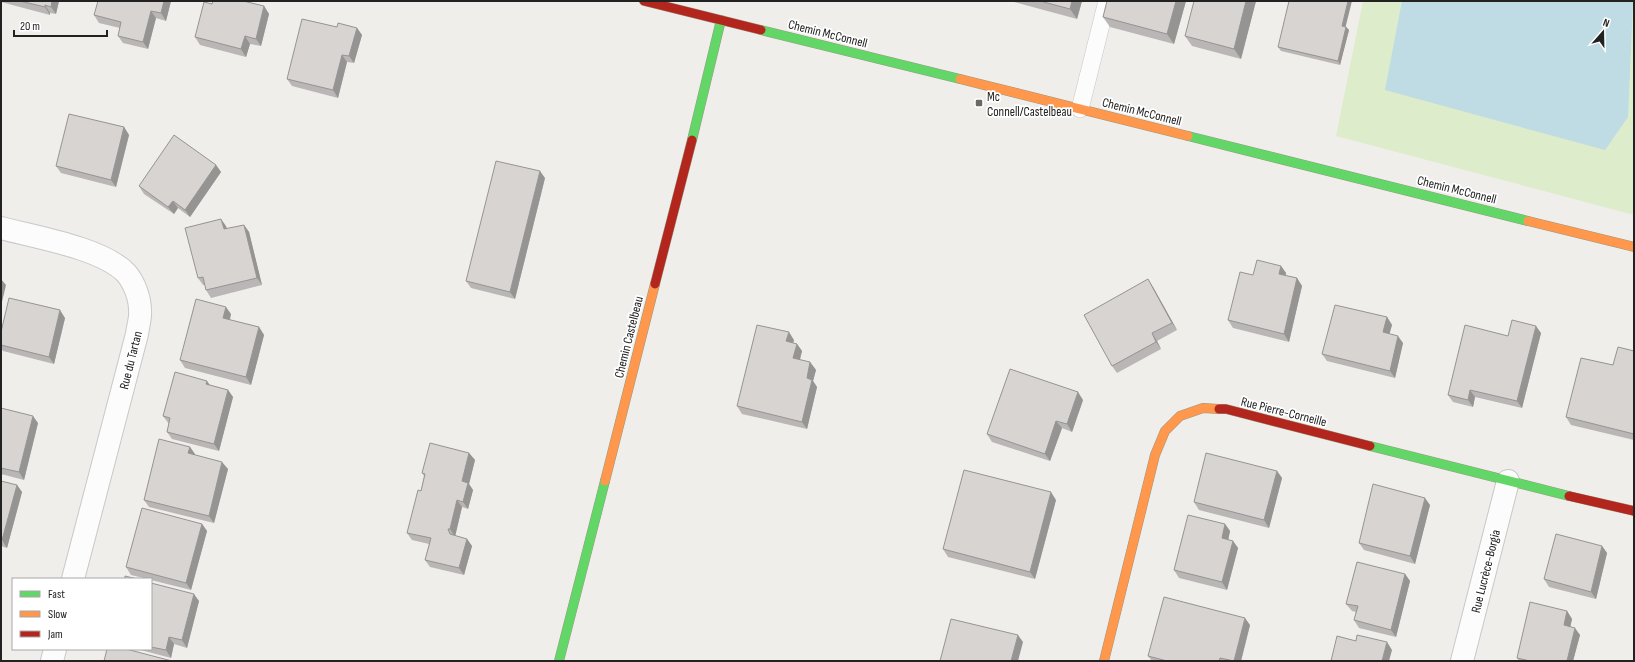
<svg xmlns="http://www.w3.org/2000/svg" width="1635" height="662" viewBox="0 0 1635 662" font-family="'Sofia Sans Condensed',sans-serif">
	<rect width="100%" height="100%" fill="#f0eeeb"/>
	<path fill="#ddeccb" d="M 1363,1 L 1634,1 L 1634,215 L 1336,136 Z"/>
	<path fill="#bfdbe3" d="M 1402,1 L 1633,1 L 1628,117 L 1605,150 L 1385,90 Z"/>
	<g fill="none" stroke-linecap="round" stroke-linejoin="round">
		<g stroke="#c9c8c7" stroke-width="18">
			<path id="lane" d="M 1080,109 L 1107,1"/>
		</g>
		<g stroke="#c9c8c7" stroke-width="24">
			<g id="street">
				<path d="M 1,228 C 35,237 102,248 126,273 C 134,282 140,298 140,310 C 141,317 138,326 137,334 L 73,579"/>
				<path d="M 52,661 L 55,649"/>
				<path d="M 1462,661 L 1508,481"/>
			</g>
		</g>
		<g stroke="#999a82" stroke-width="10">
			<g id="fast">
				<path d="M 761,30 L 960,79"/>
				<path d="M 1188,136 L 1528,221"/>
				<path d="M 692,140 L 721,20"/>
				<path d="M 1370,446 L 1569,496"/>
				<path d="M 559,661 L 605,481"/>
			</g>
		</g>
		<g stroke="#999a82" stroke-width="10">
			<g id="slow">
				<path d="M 960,79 L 1188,136"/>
				<path d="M 1528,221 L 1634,247"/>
				<path d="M 605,481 L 655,284"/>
				<path d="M 1104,661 L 1155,455 L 1165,431 L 1180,416 L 1203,408 L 1219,409"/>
			</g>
		</g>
		<g stroke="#999a82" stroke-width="10">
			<g id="jam">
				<path d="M 644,1 L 761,30"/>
				<path d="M 655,284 L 692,140"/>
				<path d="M 1219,409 L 1226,409 L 1370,446"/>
				<path d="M 1569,496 L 1634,511"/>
			</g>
		</g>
		<use href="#lane" stroke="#fdfcfc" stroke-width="17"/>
		<use href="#street" stroke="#fdfcfc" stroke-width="22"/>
		<use href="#fast" stroke="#63d668" stroke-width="9"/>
		<use href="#slow" stroke="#ff974d" stroke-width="9"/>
		<use href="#jam" stroke="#b3261e" stroke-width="9"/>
	</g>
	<g fill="#b9b6b5">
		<path d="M 1,1 L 59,1 L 56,14 L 50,13 L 50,15 L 1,2 Z"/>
		<path d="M 171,1 L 166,21 L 156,18 L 148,49 L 123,43 L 118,36 L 120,28 L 99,23 L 94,15 Z"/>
		<path d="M 1013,1 L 1082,1 L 1077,19 L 1014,2 Z"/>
		<path d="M 1107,1 L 1186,1 L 1174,44 L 1110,27 L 1103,17 Z"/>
		<path d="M 1256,1 L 1241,59 L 1192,46 L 1185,36 Z"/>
		<path d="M 212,4 L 264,6 L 269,14 L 261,46 L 250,44 L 246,57 L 200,45 L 195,37 Z"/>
		<path d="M 1345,26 L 1349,30 L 1340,65 L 1281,51 L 1278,47 Z"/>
		<path d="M 337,27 L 357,28 L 362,35 L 354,63 L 347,62 L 338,98 L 292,86 L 287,79 Z"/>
		<path d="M 124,127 L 129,135 L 116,187 L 61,173 L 56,166 Z"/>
		<path d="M 216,165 L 221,172 L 190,217 L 178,208 L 174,214 L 144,194 L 139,186 Z"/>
		<path d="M 545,178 L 515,299 L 471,288 L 466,281 Z"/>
		<path d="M 244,225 L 249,232 L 262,285 L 211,298 L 206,290 L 205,285 L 203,285 L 198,278 L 226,226 L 227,229 Z"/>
		<path d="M 1281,266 L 1286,273 L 1286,276 L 1297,278 L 1302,286 L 1289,342 L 1233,328 L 1228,320 L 1253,275 Z"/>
		<path d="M 1153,287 L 1177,330 L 1157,341 L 1161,349 L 1117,373 L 1112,366 Z"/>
		<path d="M 231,314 L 230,320 L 259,327 L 264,335 L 251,385 L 185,368 L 180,360 Z"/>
		<path d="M 1387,317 L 1392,325 L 1389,334 L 1403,343 L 1395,378 L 1327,361 L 1322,354 Z"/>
		<path d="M 65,318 L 54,364 L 3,351 L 1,348 L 1,332 Z"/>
		<path d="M 1541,333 L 1522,408 L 1475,397 L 1473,407 L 1453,402 L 1448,395 L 1508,336 Z"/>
		<path d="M 794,340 L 793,343 L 797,344 L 802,351 L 800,360 L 810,362 L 816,370 L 813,381 L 817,387 L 807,429 L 742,414 L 737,406 Z"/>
		<path d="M 1634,351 L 1634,440 L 1571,425 L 1566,417 L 1613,365 Z"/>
		<path d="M 210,385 L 228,390 L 233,397 L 219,451 L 172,439 L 167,432 L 169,424 L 163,416 Z"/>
		<path d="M 1083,400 L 1072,432 L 1062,428 L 1050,461 L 992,442 L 987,434 Z"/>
		<path d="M 1,408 L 38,423 L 24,480 L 1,474 Z"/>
		<path d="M 190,447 L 195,455 L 228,469 L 214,523 L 149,507 L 144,500 Z"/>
		<path d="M 469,453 L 475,460 L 469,484 L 473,490 L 468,509 L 462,507 L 455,536 L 467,539 L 472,546 L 464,575 L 430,567 L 425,560 L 429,544 L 412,540 L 407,533 L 421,491 L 424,476 L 422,473 Z"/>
		<path d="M 1277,471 L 1282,478 L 1269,528 L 1199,510 L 1194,502 Z"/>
		<path d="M 1,481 L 17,485 L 22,492 L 7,548 L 1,546 Z"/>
		<path d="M 1056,500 L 1035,579 L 948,557 L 943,549 Z"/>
		<path d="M 1430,505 L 1415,564 L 1364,550 L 1359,543 Z"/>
		<path d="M 202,524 L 207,531 L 191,590 L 151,580 L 151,579 L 148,579 L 131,575 L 126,567 Z"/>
		<path d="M 1225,524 L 1230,531 L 1228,540 L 1233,541 L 1238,548 L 1227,590 L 1179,578 L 1174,570 Z"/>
		<path d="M 1602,546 L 1607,553 L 1596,599 L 1549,587 L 1544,579 Z"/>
		<path d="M 1405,574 L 1410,581 L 1396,637 L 1359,628 L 1354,620 L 1356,612 L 1352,611 L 1346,604 Z"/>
		<path d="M 151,583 L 199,601 L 187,648 L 174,644 L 171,658 L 137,649 L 151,649 Z"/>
		<path d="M 1567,611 L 1572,619 L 1570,627 L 1580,635 L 1573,661 L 1519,661 L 1517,658 Z"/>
		<path d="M 1250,625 L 1241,661 L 1152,661 L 1148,656 Z"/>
	</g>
	<g fill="#969493">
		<path d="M 52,1 L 59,1 L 56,14 L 51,7 Z"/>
		<path d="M 164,1 L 171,1 L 166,21 L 161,13 Z"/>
		<path d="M 1072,1 L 1082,1 L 1077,19 L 1070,9 Z"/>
		<path d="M 1176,1 L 1186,1 L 1174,44 L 1167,34 Z"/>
		<path d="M 1246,1 L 1256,1 L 1241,59 L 1234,49 Z"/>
		<path d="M 1348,1 L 1352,1 L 1345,29 L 1342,26 Z"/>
		<path d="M 45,5 L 50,13 L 50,15 L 45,7 Z"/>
		<path d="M 264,6 L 269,14 L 261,46 L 256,39 Z"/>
		<path d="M 151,11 L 156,18 L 148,49 L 143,42 Z"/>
		<path d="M 1346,27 L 1349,30 L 1340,65 L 1338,61 Z"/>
		<path d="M 357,28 L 362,35 L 354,63 L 349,56 Z"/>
		<path d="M 245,36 L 250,44 L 246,57 L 241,49 Z"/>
		<path d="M 342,55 L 347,62 L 338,98 L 333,90 Z"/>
		<path d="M 124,127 L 129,135 L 116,187 L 111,180 Z"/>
		<path d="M 216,165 L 221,172 L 190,217 L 185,210 Z"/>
		<path d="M 540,171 L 545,178 L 515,299 L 510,292 Z"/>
		<path d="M 173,201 L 178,208 L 174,214 L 168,207 Z"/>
		<path d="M 221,219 L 226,226 L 229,237 L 224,229 Z"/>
		<path d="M 244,225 L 249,232 L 262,285 L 257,278 Z"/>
		<path d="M 1281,266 L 1286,273 L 1284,281 L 1279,274 Z"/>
		<path d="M 1297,278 L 1302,286 L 1289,342 L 1284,334 Z"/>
		<path d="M 1,279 L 6,285 L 1,306 Z"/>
		<path d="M 1148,279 L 1153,287 L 1177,330 L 1172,323 Z"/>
		<path d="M 226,307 L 231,314 L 228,325 L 223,318 Z"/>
		<path d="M 60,310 L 65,318 L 54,364 L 49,357 Z"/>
		<path d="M 1387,317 L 1392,325 L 1388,339 L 1383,332 Z"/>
		<path d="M 1536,326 L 1541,333 L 1522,408 L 1517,401 Z"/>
		<path d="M 259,327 L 264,335 L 251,385 L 246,377 Z"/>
		<path d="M 789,332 L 794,340 L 791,349 L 786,341 Z"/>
		<path d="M 1152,333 L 1157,341 L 1161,349 L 1156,342 Z"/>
		<path d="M 1398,336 L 1403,343 L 1395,378 L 1390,371 Z"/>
		<path d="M 797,344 L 802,351 L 798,366 L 793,358 Z"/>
		<path d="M 810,362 L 816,370 L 813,381 L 817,387 L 807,429 L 802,422 L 807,378 Z"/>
		<path d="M 207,381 L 212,388 L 206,384 Z"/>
		<path d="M 228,390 L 233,397 L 219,451 L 214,444 Z"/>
		<path d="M 1470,390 L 1475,397 L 1473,407 L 1468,400 Z"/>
		<path d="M 1078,392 L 1083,400 L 1072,432 L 1067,424 Z"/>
		<path d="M 33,416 L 38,423 L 24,480 L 19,472 Z"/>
		<path d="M 1056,421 L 1062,428 L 1050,461 L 1045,454 Z"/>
		<path d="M 190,447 L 195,454 L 193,460 L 188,453 Z"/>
		<path d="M 469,453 L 475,460 L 469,484 L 473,490 L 468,509 L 463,502 L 462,481 Z"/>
		<path d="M 222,462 L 228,469 L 214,523 L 209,516 Z"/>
		<path d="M 1277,471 L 1282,478 L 1269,528 L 1264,520 Z"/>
		<path d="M 17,485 L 22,492 L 7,548 L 2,540 Z"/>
		<path d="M 1051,492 L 1056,500 L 1035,579 L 1030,572 Z"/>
		<path d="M 1425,498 L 1430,505 L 1415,564 L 1410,556 Z"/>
		<path d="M 457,500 L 462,507 L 455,537 L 450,529 Z"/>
		<path d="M 202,524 L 207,531 L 191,590 L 186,583 Z"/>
		<path d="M 1225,524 L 1230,531 L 1227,546 L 1222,538 Z"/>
		<path d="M 467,539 L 472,546 L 464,575 L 459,568 Z"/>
		<path d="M 1233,541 L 1238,548 L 1227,590 L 1222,582 Z"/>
		<path d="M 1602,546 L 1607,553 L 1596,599 L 1591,592 Z"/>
		<path d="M 1405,574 L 1410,581 L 1396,637 L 1391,630 Z"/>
		<path d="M 194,594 L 199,601 L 187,648 L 182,640 Z"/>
		<path d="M 1567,611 L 1572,619 L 1569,633 L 1564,625 Z"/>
		<path d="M 1245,618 L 1250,625 L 1241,661 L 1234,661 Z"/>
		<path d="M 1575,628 L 1580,635 L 1573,661 L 1567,661 Z"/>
		<path d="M 1018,635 L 1023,642 L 1018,661 L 1011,661 Z"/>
		<path d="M 169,637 L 174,644 L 171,658 L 166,650 Z"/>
		<path d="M 1387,642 L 1392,650 L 1389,661 L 1382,661 Z"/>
	</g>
	<g fill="#d7d4d2" stroke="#969493">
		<path d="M 20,1 L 52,1 L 51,7 L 45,5 L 45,7 Z"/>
		<path d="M 98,1 L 164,1 L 161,13 L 151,11 L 143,42 L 118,36 L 121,22 L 94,15 Z"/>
		<path d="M 213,1 L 243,1 L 264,6 L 256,39 L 245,36 L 241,49 L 195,37 L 204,2 L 212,4 Z"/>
		<path d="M 1040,1 L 1072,1 L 1070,9 Z"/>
		<path d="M 1107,1 L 1176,1 L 1167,34 L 1103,17 Z"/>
		<path d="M 1194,1 L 1246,1 L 1234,49 L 1185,36 Z"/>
		<path d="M 1289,1 L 1348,1 L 1342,26 L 1346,27 L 1338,61 L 1278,47 Z"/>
		<path d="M 302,19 L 337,27 L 338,23 L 357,28 L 349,56 L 342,55 L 333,90 L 287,79 Z"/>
		<path d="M 69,114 L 124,127 L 111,180 L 56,166 Z"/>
		<path d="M 174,135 L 216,165 L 185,210 L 173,201 L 168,207 L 139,186 Z"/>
		<path d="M 496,161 L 540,171 L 510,292 L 466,281 Z"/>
		<path d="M 221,219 L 224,229 L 244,225 L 257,278 L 206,290 L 203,277 L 198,278 L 185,228 Z"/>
		<path d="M 1257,260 L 1281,266 L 1279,274 L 1297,278 L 1284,334 L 1228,320 L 1240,272 L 1253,275 Z"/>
		<path d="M 1148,279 L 1172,323 L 1152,333 L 1156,342 L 1112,366 L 1084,315 Z"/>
		<path d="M 9,298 L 60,310 L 49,357 L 1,345 L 1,332 Z"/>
		<path d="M 196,299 L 226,307 L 223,318 L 259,327 L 246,377 L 180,360 Z"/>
		<path d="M 1335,305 L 1387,317 L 1383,332 L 1398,336 L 1390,371 L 1322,354 Z"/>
		<path d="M 1512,320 L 1536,326 L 1517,401 L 1470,390 L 1468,400 L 1448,395 L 1465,325 L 1508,336 Z"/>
		<path d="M 757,325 L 789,332 L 786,341 L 797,344 L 793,358 L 810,362 L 807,378 L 812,380 L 802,422 L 737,406 Z"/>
		<path d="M 1618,347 L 1634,351 L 1634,434 L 1566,417 L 1581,358 L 1613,365 Z"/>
		<path d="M 1010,369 L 1078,392 L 1067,424 L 1056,421 L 1045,454 L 987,434 Z"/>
		<path d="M 175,372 L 207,381 L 206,384 L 228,390 L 214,444 L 167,432 L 170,418 L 163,416 Z"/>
		<path d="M 1,408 L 33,416 L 19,472 L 1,468 Z"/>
		<path d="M 159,439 L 190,447 L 188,453 L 222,462 L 209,516 L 144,500 Z"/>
		<path d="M 430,443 L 469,453 L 462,481 L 468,483 L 463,502 L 457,500 L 450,529 L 448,529 L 450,534 L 467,539 L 459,568 L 425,560 L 431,538 L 407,533 L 418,490 L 421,491 L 425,474 L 422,473 Z"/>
		<path d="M 1206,453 L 1277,471 L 1264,520 L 1194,502 Z"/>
		<path d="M 964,470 L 1051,492 L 1030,572 L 943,549 Z"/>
		<path d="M 1,481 L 17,485 L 2,540 L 1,540 Z"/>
		<path d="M 1373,484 L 1425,498 L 1410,556 L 1359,543 Z"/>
		<path d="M 142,508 L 202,524 L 186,583 L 126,567 Z"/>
		<path d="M 1188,515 L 1225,524 L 1222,538 L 1233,541 L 1222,582 L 1174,570 Z"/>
		<path d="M 1556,534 L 1602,546 L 1591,592 L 1544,579 Z"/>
		<path d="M 1357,562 L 1405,574 L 1391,630 L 1354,620 L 1358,606 L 1346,604 Z"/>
		<path d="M 125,576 L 137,579 L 125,579 Z"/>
		<path d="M 151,583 L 194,594 L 182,640 L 169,637 L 166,650 L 151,647 Z"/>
		<path d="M 1164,597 L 1245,618 L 1234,661 L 1220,658 L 1219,661 L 1167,661 L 1148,656 Z"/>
		<path d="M 1530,602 L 1567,611 L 1564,625 L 1575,628 L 1567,661 L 1530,661 L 1517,658 Z"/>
		<path d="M 951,619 L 1018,635 L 1011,661 L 940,661 Z"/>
		<path d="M 1357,635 L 1387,642 L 1382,661 L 1331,661 L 1337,636 L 1356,641 Z"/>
		<path d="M 107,649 L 126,649 L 172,661 L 104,661 Z"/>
	</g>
	<rect fill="#6a6968" stroke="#fff" stroke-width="1.5" x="975" y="99" width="8" height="8" rx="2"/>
	<g text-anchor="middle" stroke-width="3.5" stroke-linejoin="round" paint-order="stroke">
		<g font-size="13" fill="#222" stroke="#fff">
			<text transform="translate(828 33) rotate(14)" y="5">Chemin McConnell</text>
			<text transform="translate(1142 111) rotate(14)" y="5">Chemin McConnell</text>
			<text transform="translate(1457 189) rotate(14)" y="5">Chemin McConnell</text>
			<text transform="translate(628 337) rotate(-76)" y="5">Chemin Castelbeau</text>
			<text transform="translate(130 360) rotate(-76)" y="5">Rue du Tartan</text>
			<text transform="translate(1284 411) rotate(14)" y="5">Rue Pierre-Corneille</text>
			<text transform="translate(1485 571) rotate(-76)" y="5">Rue Lucrèce-Borgia</text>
		</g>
		<g font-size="13" fill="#222" stroke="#fff" text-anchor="start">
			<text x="987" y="101">Mc<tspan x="987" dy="15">Connell/Castelbeau</tspan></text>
		</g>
	</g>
	<rect width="1635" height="662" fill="none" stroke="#222222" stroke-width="4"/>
	<rect x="12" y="578" width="140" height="72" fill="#ffffff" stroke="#a7a7a7"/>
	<rect x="20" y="591" width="20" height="6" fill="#63d668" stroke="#a7a7a7"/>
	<text x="48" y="598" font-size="12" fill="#222222">Fast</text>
	<rect x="20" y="611" width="20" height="6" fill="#ff974d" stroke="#a7a7a7"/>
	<text x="48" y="618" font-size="12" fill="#222222">Slow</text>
	<rect x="20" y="631" width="20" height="6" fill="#b3261e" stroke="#a7a7a7"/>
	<text x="48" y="638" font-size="12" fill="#222222">Jam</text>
	<g transform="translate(1603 32) rotate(20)" stroke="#ffffff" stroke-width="3" paint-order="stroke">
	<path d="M0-3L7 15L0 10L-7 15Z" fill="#222222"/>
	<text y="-6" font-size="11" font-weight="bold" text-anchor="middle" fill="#222222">N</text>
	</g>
	<path d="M14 30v6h93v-6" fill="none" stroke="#222222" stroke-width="2"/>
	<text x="20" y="30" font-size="12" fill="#222222" stroke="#ffffff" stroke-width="3" paint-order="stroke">20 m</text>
</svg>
